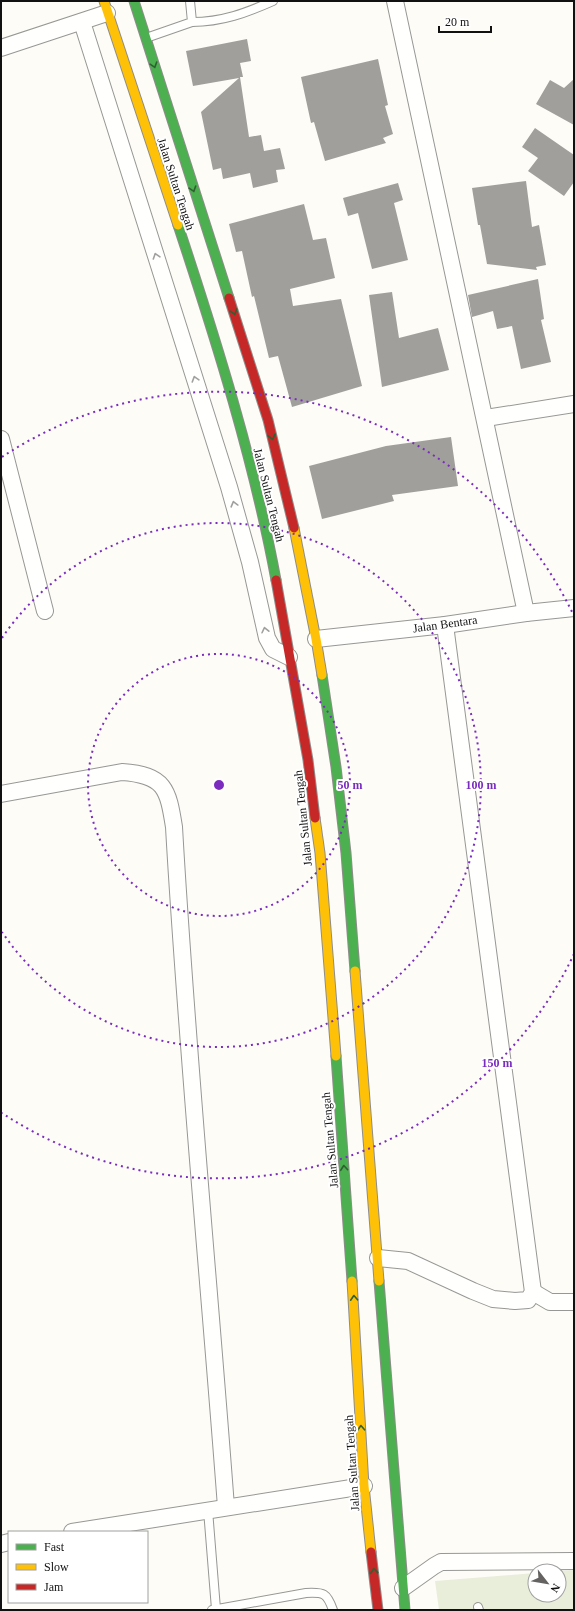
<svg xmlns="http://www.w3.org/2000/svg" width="575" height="1611" viewBox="0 0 575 1611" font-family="'Times New Roman',serif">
	<rect width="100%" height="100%" fill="#fdfcf7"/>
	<path fill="#e9eedb" d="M 574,1570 L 574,1610 L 439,1610 L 435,1581 L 535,1573 L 535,1595 L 559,1595 L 559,1571 Z"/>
	<g fill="#a19f9c">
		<path d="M 247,39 L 251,61 L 240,63 L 243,77 L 240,77 L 249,137 L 261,135 L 264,151 L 280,148 L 285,169 L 276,170 L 278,182 L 253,188 L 250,173 L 223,179 L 221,168 L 213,170 L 201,112 L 239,78 L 193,86 L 186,51 Z"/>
		<path d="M 378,59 L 388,105 L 385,106 L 393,134 L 383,138 L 386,143 L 325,161 L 314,122 L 311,123 L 301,77 Z"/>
		<path d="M 574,79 L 574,125 L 536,104 L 550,80 L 564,88 Z"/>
		<path d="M 535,128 L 574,155 L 574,182 L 564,196 L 528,171 L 538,158 L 522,147 Z"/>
		<path d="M 526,181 L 532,227 L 539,225 L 546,265 L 536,267 L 537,270 L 487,264 L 480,225 L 478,225 L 472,188 Z"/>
		<path d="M 398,183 L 403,200 L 394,203 L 408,260 L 372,269 L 358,213 L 348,216 L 343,198 Z"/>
		<path d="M 304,204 L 313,240 L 326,238 L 335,278 L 290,289 L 293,306 L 341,299 L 362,386 L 292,407 L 278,356 L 269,358 L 254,296 L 252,297 L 242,251 L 236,252 L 229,224 Z"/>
		<path d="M 538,279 L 544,319 L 541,320 L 551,362 L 521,369 L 512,326 L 497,329 L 493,311 L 472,317 L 468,295 Z"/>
		<path d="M 392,292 L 399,338 L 438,328 L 449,370 L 382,387 L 369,295 Z"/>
		<path d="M 451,437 L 458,486 L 392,495 L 394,501 L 322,519 L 309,466 L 386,446 Z"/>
	</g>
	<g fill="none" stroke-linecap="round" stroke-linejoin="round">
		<g stroke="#979795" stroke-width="10">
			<g id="lane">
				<path d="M 192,22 C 222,22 246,13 273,1"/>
				<path d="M 146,38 L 192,22 L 190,1"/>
				<path d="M 208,1510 L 216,1609"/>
				<path d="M 478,1607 L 479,1610"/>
				<path d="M 212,1610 L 306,1593 C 324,1592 327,1593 333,1610"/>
			</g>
		</g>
		<g stroke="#979795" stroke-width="18">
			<g id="street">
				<path d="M 395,1 C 438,205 483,409 526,613"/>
				<path d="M 82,22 L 229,487 L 250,562 L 267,638 L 273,649 L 289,657"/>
				<path d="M 1,48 L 107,13"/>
				<path d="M 486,418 L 574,404"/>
				<path d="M 1,439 L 45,611"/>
				<path d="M 316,639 L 445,625 L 526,613 L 574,608"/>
				<path d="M 1,794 L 122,772 C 165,775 168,789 174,827 C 187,1054 209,1280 226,1507"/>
				<path d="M 378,1258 L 408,1261 L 473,1291 L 493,1299 L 515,1301 L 528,1300 L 533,1292 L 445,625"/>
				<path d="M 533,1292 L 550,1302 L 574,1302"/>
				<path d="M 72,1532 L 364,1486"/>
				<path d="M 1,1544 L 9,1542"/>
				<path d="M 403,1588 L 434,1566 L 441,1562 L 574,1561"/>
			</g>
		</g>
		<g stroke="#8e8d8b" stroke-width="11">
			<g id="fast">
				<path d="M 134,1 L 229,298"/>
				<path d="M 178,225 C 216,340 254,461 276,580"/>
				<path d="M 322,675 L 336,767 L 346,853 L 355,971"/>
				<path d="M 336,1056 L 352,1281"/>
				<path d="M 379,1281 L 405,1610"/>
			</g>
		</g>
		<g stroke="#8e8d8b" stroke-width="11">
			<g id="slow">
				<path d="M 104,1 L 178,225"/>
				<path d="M 294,528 L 316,639 L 322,675"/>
				<path d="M 315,818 L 320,853 L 336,1056"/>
				<path d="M 355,971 L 379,1281"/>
				<path d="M 352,1281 L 364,1486 L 371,1552"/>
			</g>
		</g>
		<g stroke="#8e8d8b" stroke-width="11">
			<g id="jam">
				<path d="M 229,298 L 268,420 L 294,528"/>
				<path d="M 276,580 L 308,760 L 315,818"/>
				<path d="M 371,1552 L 378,1610"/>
			</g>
		</g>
		<use href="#lane" stroke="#fffffe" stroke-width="8"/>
		<use href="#street" stroke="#fffffe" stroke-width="16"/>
		<use href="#fast" stroke="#4caf50" stroke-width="9"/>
		<use href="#slow" stroke="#ffc107" stroke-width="9"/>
		<use href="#jam" stroke="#c62828" stroke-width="9"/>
	</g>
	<defs><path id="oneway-chevron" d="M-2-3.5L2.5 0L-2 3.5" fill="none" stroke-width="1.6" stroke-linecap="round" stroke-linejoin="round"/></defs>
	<g stroke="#2e6030">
		<use href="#oneway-chevron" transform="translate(154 65) rotate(72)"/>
		<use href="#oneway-chevron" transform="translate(193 189) rotate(72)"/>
		<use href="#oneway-chevron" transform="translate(234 312) rotate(73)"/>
		<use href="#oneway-chevron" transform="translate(272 437) rotate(76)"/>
		<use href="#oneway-chevron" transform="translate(344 1168) rotate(-95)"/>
		<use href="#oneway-chevron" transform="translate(354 1298) rotate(-93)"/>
		<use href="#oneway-chevron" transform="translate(361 1428) rotate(-93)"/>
		<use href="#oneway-chevron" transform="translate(374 1571) rotate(-96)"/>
	</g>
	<g stroke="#a0a09f">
		<use href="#oneway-chevron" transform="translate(156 256) rotate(-108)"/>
		<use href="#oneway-chevron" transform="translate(195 379) rotate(-107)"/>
		<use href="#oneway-chevron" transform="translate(234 504) rotate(-105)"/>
		<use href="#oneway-chevron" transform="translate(265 630) rotate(-103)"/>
	</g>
	<g fill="none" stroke="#7b2cbf" stroke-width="2" stroke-dasharray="2 4">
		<circle cx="219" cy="785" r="131"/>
		<path d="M2 638A262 262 0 1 1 2 932"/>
		<path d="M574 954A393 393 0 0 1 2 1113M2 457A393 393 0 0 1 574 616"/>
	</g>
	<g text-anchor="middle" stroke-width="4" stroke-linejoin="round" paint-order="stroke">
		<g font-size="12" fill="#111" stroke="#fff">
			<text transform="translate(176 184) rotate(72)" y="4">Jalan Sultan Tengah</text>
			<text transform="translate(269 495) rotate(76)" y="4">Jalan Sultan Tengah</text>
			<text transform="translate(445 624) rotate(-8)" y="4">Jalan Bentara</text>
			<text transform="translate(303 818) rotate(-96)" y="4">Jalan Sultan Tengah</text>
			<text transform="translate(330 1140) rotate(-95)" y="4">Jalan Sultan Tengah</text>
			<text transform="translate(352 1463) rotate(-94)" y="4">Jalan Sultan Tengah</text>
		</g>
	</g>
	<circle cx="219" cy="785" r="6" fill="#7b2cbf" stroke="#fff" stroke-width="2"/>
	<g font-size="12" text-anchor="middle" font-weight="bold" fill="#7b2cbf" stroke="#fff" stroke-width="4" stroke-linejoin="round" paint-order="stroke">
		<text x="350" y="789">50 m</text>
		<text x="481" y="789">100 m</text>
		<text x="497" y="1067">150 m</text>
	</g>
	<rect width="575" height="1611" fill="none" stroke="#111111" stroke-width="4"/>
	<rect x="8" y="1531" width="140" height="72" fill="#ffffff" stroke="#a0a0a0"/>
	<rect x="16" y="1544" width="20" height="6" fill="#4caf50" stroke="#a0a0a0"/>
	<text x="44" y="1551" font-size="12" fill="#111111">Fast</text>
	<rect x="16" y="1564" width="20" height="6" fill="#ffc107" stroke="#a0a0a0"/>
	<text x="44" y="1571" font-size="12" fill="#111111">Slow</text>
	<rect x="16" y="1584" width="20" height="6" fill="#c62828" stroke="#a0a0a0"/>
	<text x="44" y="1591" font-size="12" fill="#111111">Jam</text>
	<g transform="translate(547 1583) rotate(121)"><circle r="19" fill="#ffffff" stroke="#a0a0a0"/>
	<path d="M0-3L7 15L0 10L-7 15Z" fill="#646362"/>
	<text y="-6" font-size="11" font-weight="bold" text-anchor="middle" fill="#111111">N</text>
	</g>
	<path d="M439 26v6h52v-6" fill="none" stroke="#111111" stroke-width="2"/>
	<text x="445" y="26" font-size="12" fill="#111111" stroke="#ffffff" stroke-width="3" paint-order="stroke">20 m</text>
</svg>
